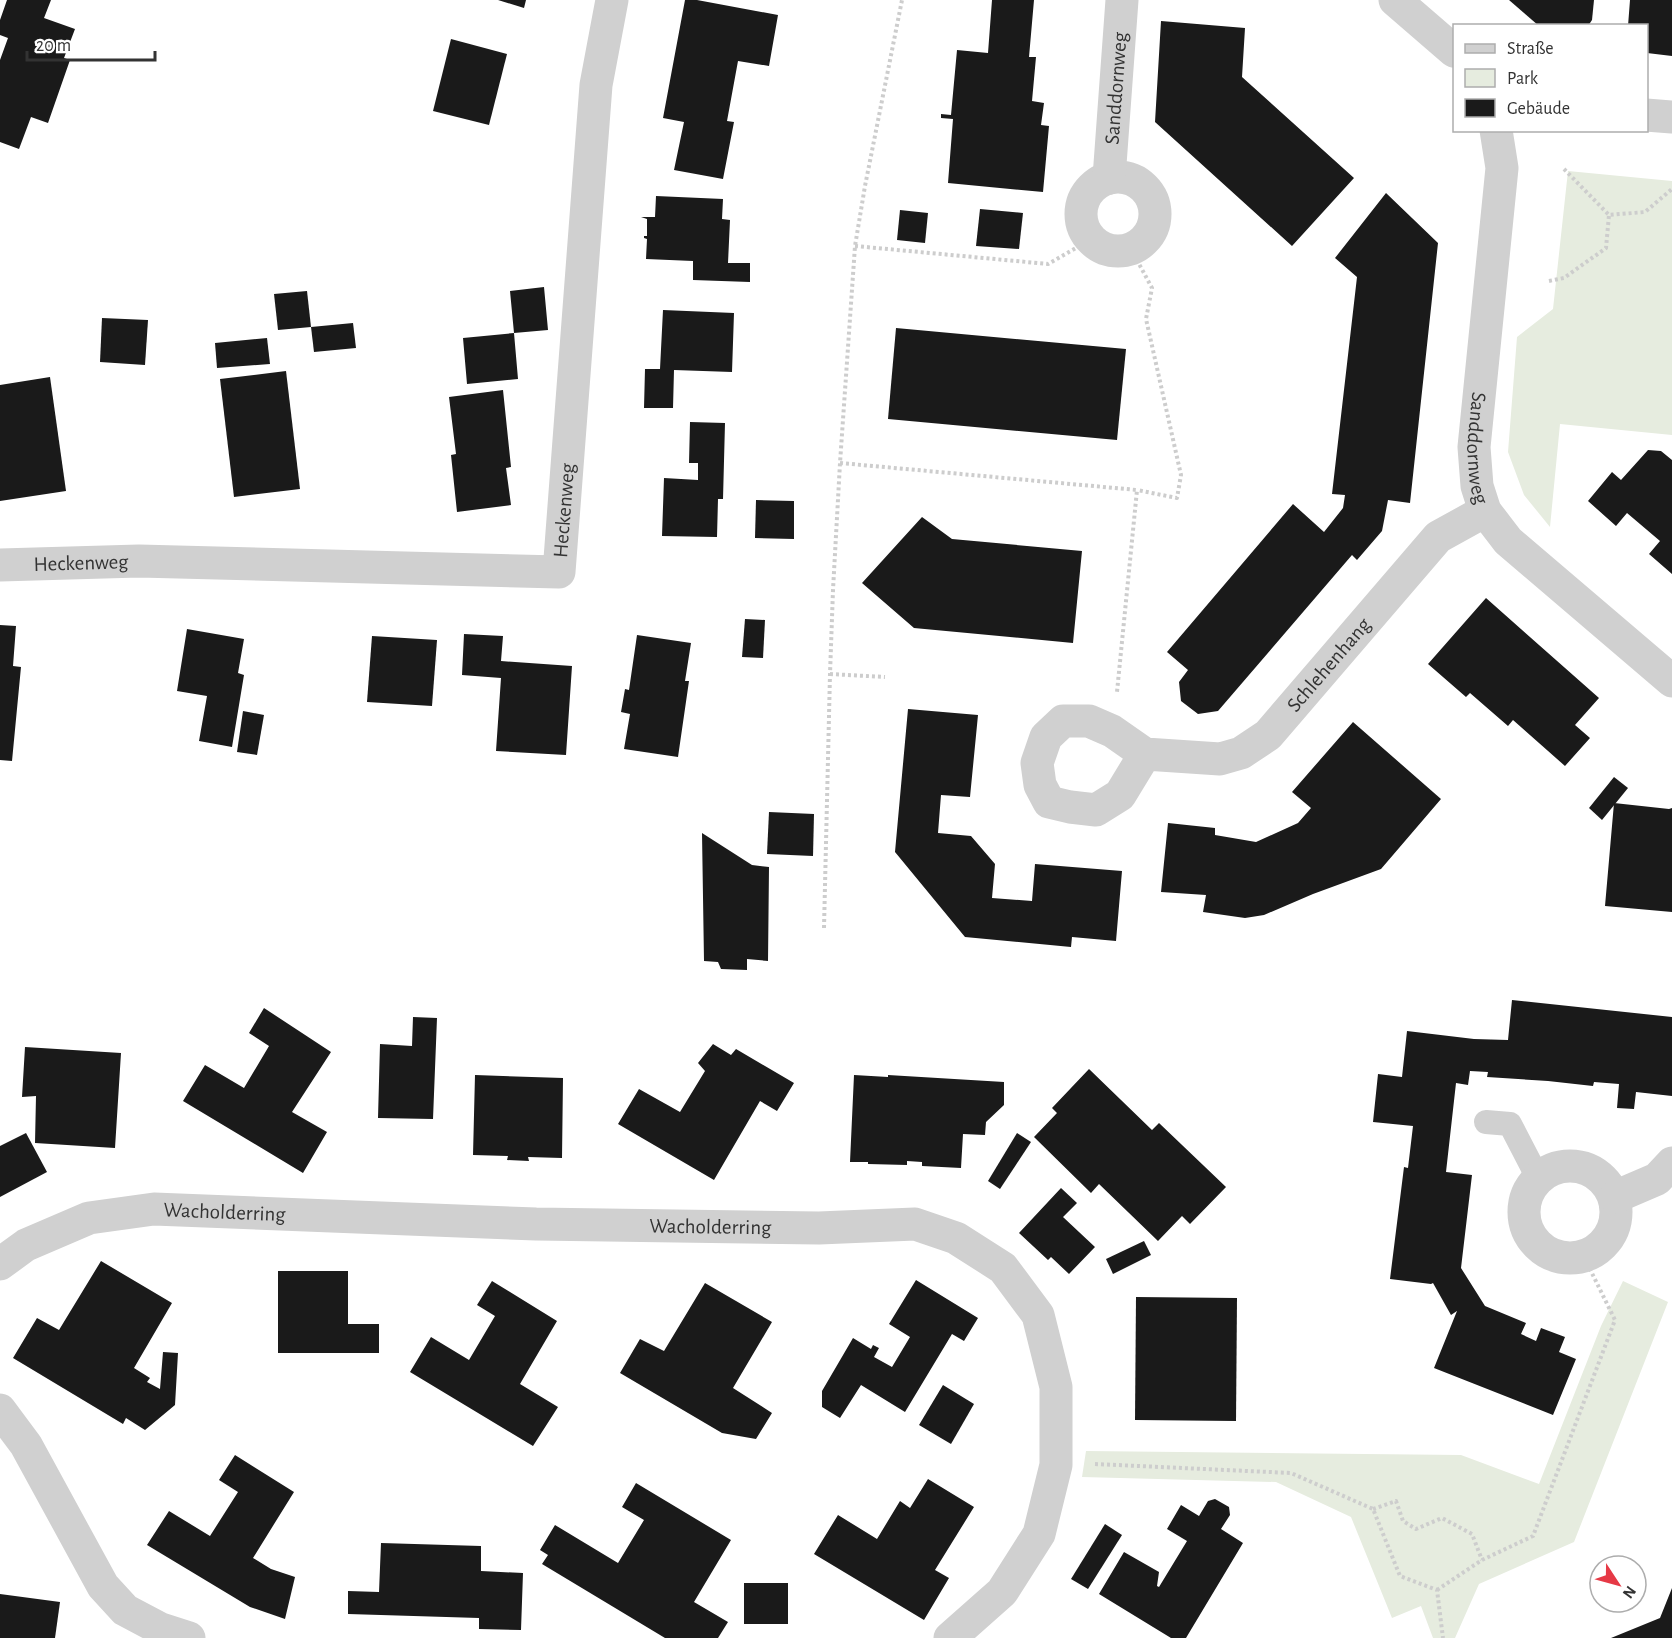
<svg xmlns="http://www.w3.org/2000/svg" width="1672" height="1638" viewBox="0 0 1672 1638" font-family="'Alegreya Sans',sans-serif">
	<rect width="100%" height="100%" fill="#fff"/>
	<g fill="#e6ecdf">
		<path d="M 1568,171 L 1672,181 L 1672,435 L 1560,424 L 1550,527 L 1524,495 L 1508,452 L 1517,337 L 1553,309 Z"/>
		<path d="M 1623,1281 L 1668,1302 L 1574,1542 L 1479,1584 L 1455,1638 L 1433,1638 L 1421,1606 L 1392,1618 L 1351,1517 L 1276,1482 L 1082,1477 L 1086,1451 L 1461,1455 L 1539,1484 L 1601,1326 Z"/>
	</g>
	<g fill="#1a1a1a">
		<path d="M 7,0 L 51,0 L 44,18 L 75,29 L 64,58 L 70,60 L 48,123 L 31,117 L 19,149 L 0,142 L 0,60 L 8,38 L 0,35 L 0,20 Z"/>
		<path d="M 498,0 L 526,0 L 524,8 Z"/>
		<path d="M 685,0 L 697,0 L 778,15 L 769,66 L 738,61 L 727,121 L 734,122 L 723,179 L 674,170 L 684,122 L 663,118 Z"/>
		<path d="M 992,0 L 1034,0 L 1029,57 L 1036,57 L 1032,101 L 1044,103 L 1041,125 L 1049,126 L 1043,192 L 948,183 L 953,119 L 941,118 L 941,114 L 951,115 L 957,50 L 988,53 Z"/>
		<path d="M 1509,0 L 1594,0 L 1592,20 L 1588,26 L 1539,26 Z"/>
		<path d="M 1630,0 L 1672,0 L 1672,56 L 1647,53 L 1647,26 L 1628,26 Z"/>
		<path d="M 1161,21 L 1245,28 L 1242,77 L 1354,178 L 1292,246 L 1155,122 Z"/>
		<path d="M 451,39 L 507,54 L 489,125 L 433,111 Z"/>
		<path d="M 1386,193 L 1438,243 L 1410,503 L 1388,500 L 1382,531 L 1357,560 L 1352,555 L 1218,711 L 1198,714 L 1181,701 L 1179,682 L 1188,670 L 1167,652 L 1293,504 L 1324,532 L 1343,508 L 1345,495 L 1332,494 L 1357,277 L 1335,258 Z"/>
		<path d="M 656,196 L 723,199 L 722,219 L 730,220 L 728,263 L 750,263 L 750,282 L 693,280 L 693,261 L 646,259 L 647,239 L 644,238 L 644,236 L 647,236 L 647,219 L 641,217 L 655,217 Z"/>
		<path d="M 980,209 L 1023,213 L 1019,249 L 976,246 Z"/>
		<path d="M 900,210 L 928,213 L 925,243 L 897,240 Z"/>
		<path d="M 544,287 L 548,330 L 514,333 L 518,379 L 467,384 L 463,338 L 514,333 L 510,291 Z"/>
		<path d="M 307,291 L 311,327 L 278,330 L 274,294 Z"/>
		<path d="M 663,310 L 734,313 L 732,372 L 674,370 L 673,408 L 644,408 L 645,369 L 660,369 Z"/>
		<path d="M 102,318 L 148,320 L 145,365 L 100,362 Z"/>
		<path d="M 353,323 L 356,348 L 314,352 L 311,327 Z"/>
		<path d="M 896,328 L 1126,349 L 1117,440 L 888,419 Z"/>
		<path d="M 267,338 L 270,364 L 217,368 L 215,343 Z"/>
		<path d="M 286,371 L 300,489 L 234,497 L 220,379 Z"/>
		<path d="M 50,377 L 66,491 L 0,501 L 0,385 Z"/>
		<path d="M 503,390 L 511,467 L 506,468 L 511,505 L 457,512 L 451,455 L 456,454 L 449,397 Z"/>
		<path d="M 690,422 L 725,423 L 723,499 L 718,499 L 717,537 L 662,536 L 664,478 L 698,480 L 698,463 L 689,463 Z"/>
		<path d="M 1648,450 L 1661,451 L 1672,460 L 1672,574 L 1649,554 L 1660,541 L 1627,513 L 1616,526 L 1588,501 L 1612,472 L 1621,480 Z"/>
		<path d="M 756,500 L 794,501 L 794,539 L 755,538 Z"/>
		<path d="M 922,517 L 952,539 L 1082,551 L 1073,643 L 914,628 L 862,583 Z"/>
		<path d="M 1486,598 L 1599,698 L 1575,725 L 1590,738 L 1565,766 L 1513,720 L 1508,726 L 1470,693 L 1466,697 L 1428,664 Z"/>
		<path d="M 745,619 L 765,620 L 763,658 L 742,657 Z"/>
		<path d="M 0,625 L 16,626 L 13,666 L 21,667 L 12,761 L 0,760 Z"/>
		<path d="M 187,629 L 244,639 L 238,673 L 244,675 L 232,747 L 199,741 L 207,696 L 177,691 Z"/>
		<path d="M 464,634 L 503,636 L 501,661 L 572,666 L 566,755 L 496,751 L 501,678 L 462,675 Z"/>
		<path d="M 637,635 L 691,643 L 685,681 L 689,681 L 678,757 L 624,749 L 630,714 L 621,712 L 625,689 L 629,690 Z"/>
		<path d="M 372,636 L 437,640 L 432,706 L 367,702 Z"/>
		<path d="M 908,709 L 978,715 L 970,797 L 941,795 L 938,833 L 971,836 L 995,864 L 992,898 L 1032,901 L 1035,864 L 1122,871 L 1116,941 L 1072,937 L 1071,947 L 965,937 L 895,852 Z"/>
		<path d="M 243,711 L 264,715 L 257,755 L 237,752 Z"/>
		<path d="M 1353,722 L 1441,799 L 1381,869 L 1313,894 L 1264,915 L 1245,918 L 1203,912 L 1206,895 L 1161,892 L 1168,823 L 1215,828 L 1215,835 L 1256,842 L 1298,823 L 1311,808 L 1292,792 Z"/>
		<path d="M 1614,777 L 1628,788 L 1602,820 L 1589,808 Z"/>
		<path d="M 1614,803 L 1669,809 L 1672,808 L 1672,912 L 1605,906 Z"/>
		<path d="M 769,812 L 814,814 L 813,856 L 767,854 Z"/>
		<path d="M 702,833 L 752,865 L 769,867 L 768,961 L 747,959 L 747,970 L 721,969 L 718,962 L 704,961 Z"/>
		<path d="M 1512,1000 L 1672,1017 L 1672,1096 L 1636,1092 L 1634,1109 L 1617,1108 L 1619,1084 L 1594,1082 L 1593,1086 L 1548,1081 L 1487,1077 L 1488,1072 L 1470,1071 L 1468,1085 L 1456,1083 L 1446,1172 L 1472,1175 L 1461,1268 L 1485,1306 L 1526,1323 L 1521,1334 L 1536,1341 L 1541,1328 L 1565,1337 L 1559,1352 L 1576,1359 L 1553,1415 L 1434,1368 L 1457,1311 L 1451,1315 L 1433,1283 L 1431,1284 L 1390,1279 L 1404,1167 L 1408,1168 L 1413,1126 L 1373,1122 L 1378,1074 L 1402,1077 L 1407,1031 L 1474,1039 L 1508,1040 Z"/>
		<path d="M 264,1008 L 331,1052 L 292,1112 L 327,1132 L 303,1173 L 183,1101 L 205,1065 L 244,1088 L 269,1046 L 249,1033 Z"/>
		<path d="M 413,1017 L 437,1018 L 433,1119 L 378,1118 L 380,1044 L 412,1046 Z"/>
		<path d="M 713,1044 L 731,1055 L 736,1049 L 794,1083 L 777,1111 L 760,1101 L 714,1180 L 618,1124 L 639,1089 L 680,1112 L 705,1071 L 698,1063 Z"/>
		<path d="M 25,1047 L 121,1053 L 115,1148 L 35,1143 L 36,1096 L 22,1097 Z"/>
		<path d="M 1089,1069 L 1152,1130 L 1159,1123 L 1226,1187 L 1190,1224 L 1182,1216 L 1158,1241 L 1099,1184 L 1091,1193 L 1034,1137 L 1057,1113 L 1052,1108 Z"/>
		<path d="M 475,1075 L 563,1078 L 562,1158 L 528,1157 L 529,1161 L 507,1160 L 508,1156 L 473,1155 Z"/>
		<path d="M 854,1075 L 888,1077 L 888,1075 L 1004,1082 L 1004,1105 L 986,1122 L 985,1135 L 963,1134 L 961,1168 L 922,1166 L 922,1162 L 907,1161 L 907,1165 L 868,1164 L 868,1162 L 850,1162 Z"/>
		<path d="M 26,1133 L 47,1172 L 0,1197 L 0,1146 Z"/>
		<path d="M 1017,1133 L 1031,1142 L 1000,1189 L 988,1181 Z"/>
		<path d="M 1061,1188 L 1077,1203 L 1063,1217 L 1095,1247 L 1069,1274 L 1051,1257 L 1048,1260 L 1019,1233 Z"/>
		<path d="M 1144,1241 L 1151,1255 L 1113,1274 L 1106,1259 Z"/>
		<path d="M 101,1261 L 172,1303 L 134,1368 L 150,1378 L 147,1382 L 160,1389 L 163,1352 L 178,1353 L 175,1405 L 145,1430 L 126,1418 L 123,1424 L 13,1358 L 37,1318 L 59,1330 Z"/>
		<path d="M 278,1271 L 348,1271 L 348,1324 L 379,1324 L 379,1353 L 278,1353 Z"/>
		<path d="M 916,1280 L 978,1318 L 964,1341 L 952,1334 L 905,1412 L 861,1385 L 840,1418 L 822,1407 L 822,1391 L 853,1338 L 871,1349 L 873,1345 L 879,1348 L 874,1357 L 892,1367 L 910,1337 L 889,1324 Z"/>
		<path d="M 492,1281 L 557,1321 L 520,1384 L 558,1407 L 533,1446 L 410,1372 L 431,1337 L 469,1360 L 495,1316 L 477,1305 Z"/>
		<path d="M 705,1283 L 772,1322 L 733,1388 L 772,1413 L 756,1439 L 722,1433 L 620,1373 L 640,1339 L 664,1351 Z"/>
		<path d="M 1136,1297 L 1237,1298 L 1236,1421 L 1135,1420 Z"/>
		<path d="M 943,1385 L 974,1404 L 951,1444 L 919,1425 Z"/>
		<path d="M 235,1455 L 294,1492 L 253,1558 L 271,1569 L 295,1577 L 285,1619 L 250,1607 L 147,1545 L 169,1511 L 210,1536 L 238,1492 L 219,1480 Z"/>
		<path d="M 928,1479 L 974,1507 L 935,1570 L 949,1578 L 924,1620 L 814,1554 L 838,1515 L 877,1539 L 900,1501 L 910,1508 Z"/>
		<path d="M 636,1483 L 731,1540 L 694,1602 L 728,1622 L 718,1638 L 665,1638 L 542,1564 L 548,1555 L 540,1550 L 555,1525 L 618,1563 L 644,1520 L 622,1507 Z"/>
		<path d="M 1215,1499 L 1229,1507 L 1230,1515 L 1221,1529 L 1243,1543 L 1186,1638 L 1171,1638 L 1099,1594 L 1124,1552 L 1159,1572 L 1157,1586 L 1159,1587 L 1187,1541 L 1167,1529 L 1181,1505 L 1199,1516 L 1208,1501 Z"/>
		<path d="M 1105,1524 L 1122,1535 L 1088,1589 L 1071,1579 Z"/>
		<path d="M 381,1543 L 481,1546 L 481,1571 L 523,1573 L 521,1630 L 479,1629 L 479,1618 L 348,1614 L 348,1591 L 379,1592 Z"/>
		<rect x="744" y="1583" width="44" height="41"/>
		<path d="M 1672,1588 L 1672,1638 L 1611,1638 L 1660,1618 Z"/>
		<path d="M 0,1594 L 60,1602 L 55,1638 L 0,1638 Z"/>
	</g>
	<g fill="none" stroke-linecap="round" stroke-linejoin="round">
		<g stroke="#cdcdcd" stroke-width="4" stroke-dasharray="3 3" stroke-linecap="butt">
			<path d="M 1564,169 L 1609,215 L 1645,212 L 1672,189"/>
			<path d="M 855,246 L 1048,264 L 1090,240"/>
			<path d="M 1131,249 L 1152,288 L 1146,319 L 1181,475 L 1177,498 L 1137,490"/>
			<path d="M 1549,281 L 1564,278 L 1606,248 L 1609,215"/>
			<path d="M 840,463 L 1137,490 L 1117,692"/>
			<path d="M 830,674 L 885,677"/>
			<path d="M 824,928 L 830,674 L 833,590 L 840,463 L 855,246 L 865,186 L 902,0"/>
			<path d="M 1095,1464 L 1291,1473 L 1373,1509 L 1400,1576 L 1437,1590 L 1443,1638"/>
			<path d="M 1373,1509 L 1396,1501 L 1403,1521 L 1416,1529 L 1442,1518 L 1472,1534 L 1482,1560"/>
			<path d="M 1437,1590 L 1482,1560 L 1533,1536 L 1615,1320 L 1584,1257"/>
		</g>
		<path stroke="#d0d0d0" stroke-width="24" d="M 1486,1122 L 1510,1124 L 1538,1178"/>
		<g stroke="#d0d0d0" stroke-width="33">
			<path d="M 1395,0 L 1454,51"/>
			<path d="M 1646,115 L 1672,117"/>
			<path id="s1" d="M 1496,130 L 1502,168 L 1474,447 L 1477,486 L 1485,511 L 1508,541 L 1672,681"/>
			<circle cx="1118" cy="214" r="37"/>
			<path id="s2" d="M 1109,178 L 1122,0"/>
			<path id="s3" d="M 0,565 L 139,561 L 559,572 L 596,85 L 612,0"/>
			<path id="s4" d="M 1145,754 L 1120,795 L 1096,810 L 1070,807 L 1049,802 L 1040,785 L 1037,763 L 1046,737 L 1063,721 L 1089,721 L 1112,731 L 1145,754 L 1220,759 L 1241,753 L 1268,735 L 1438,537 L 1485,511"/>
			<circle cx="1570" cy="1212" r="46"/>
			<path d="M 1615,1197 L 1657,1179 L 1672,1163"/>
			<path id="s5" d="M 0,1264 L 26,1245 L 89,1218 L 154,1209 L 536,1224 L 819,1228 L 915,1224 L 956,1238 L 1003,1268 L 1038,1315 L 1056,1387 L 1056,1465 L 1039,1534 L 1002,1592 L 950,1638"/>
			<path d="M 0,1410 L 26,1445 L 103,1586 L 125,1610 L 161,1629 L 189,1638"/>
		</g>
	</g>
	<g text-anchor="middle" stroke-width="6" stroke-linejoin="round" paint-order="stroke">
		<g font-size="21" fill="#333" stroke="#fff">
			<text dy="7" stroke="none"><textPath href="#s2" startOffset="90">Sanddornweg</textPath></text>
			<text dy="7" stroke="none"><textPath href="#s1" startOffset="320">Sanddornweg</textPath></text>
			<text dy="7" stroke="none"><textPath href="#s3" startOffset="621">Heckenweg</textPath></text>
			<text dy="7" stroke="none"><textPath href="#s3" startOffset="81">Heckenweg</textPath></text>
			<text dy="7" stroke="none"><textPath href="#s4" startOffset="530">Schlehenhang</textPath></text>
			<text dy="7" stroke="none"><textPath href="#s5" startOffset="237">Wacholderring</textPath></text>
			<text dy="7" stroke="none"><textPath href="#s5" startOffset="723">Wacholderring</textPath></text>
		</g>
	</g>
	<rect x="1453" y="24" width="195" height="108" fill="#ffffff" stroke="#adadad" stroke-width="1.5"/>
	<rect x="1465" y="44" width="30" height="9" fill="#d0d0d0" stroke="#adadad" stroke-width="1.5"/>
	<text x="1507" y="54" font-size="18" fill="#333333">Straße</text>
	<rect x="1465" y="69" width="30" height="18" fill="#e6ecdf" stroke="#adadad" stroke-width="1.5"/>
	<text x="1507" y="84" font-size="18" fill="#333333">Park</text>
	<rect x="1465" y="99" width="30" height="18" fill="#1a1a1a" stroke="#adadad" stroke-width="1.5"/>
	<text x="1507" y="114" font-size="18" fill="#333333">Gebäude</text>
	<g transform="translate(1618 1584) rotate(126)"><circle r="28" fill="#ffffff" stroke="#adadad" stroke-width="1.5"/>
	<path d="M0-4.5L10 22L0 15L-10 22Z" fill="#e63946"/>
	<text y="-9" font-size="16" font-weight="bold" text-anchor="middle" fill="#333333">N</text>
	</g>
	<path d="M27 51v9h128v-9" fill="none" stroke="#333333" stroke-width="3"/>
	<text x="36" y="51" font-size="18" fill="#333333" stroke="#ffffff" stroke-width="4.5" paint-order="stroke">20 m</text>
</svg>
